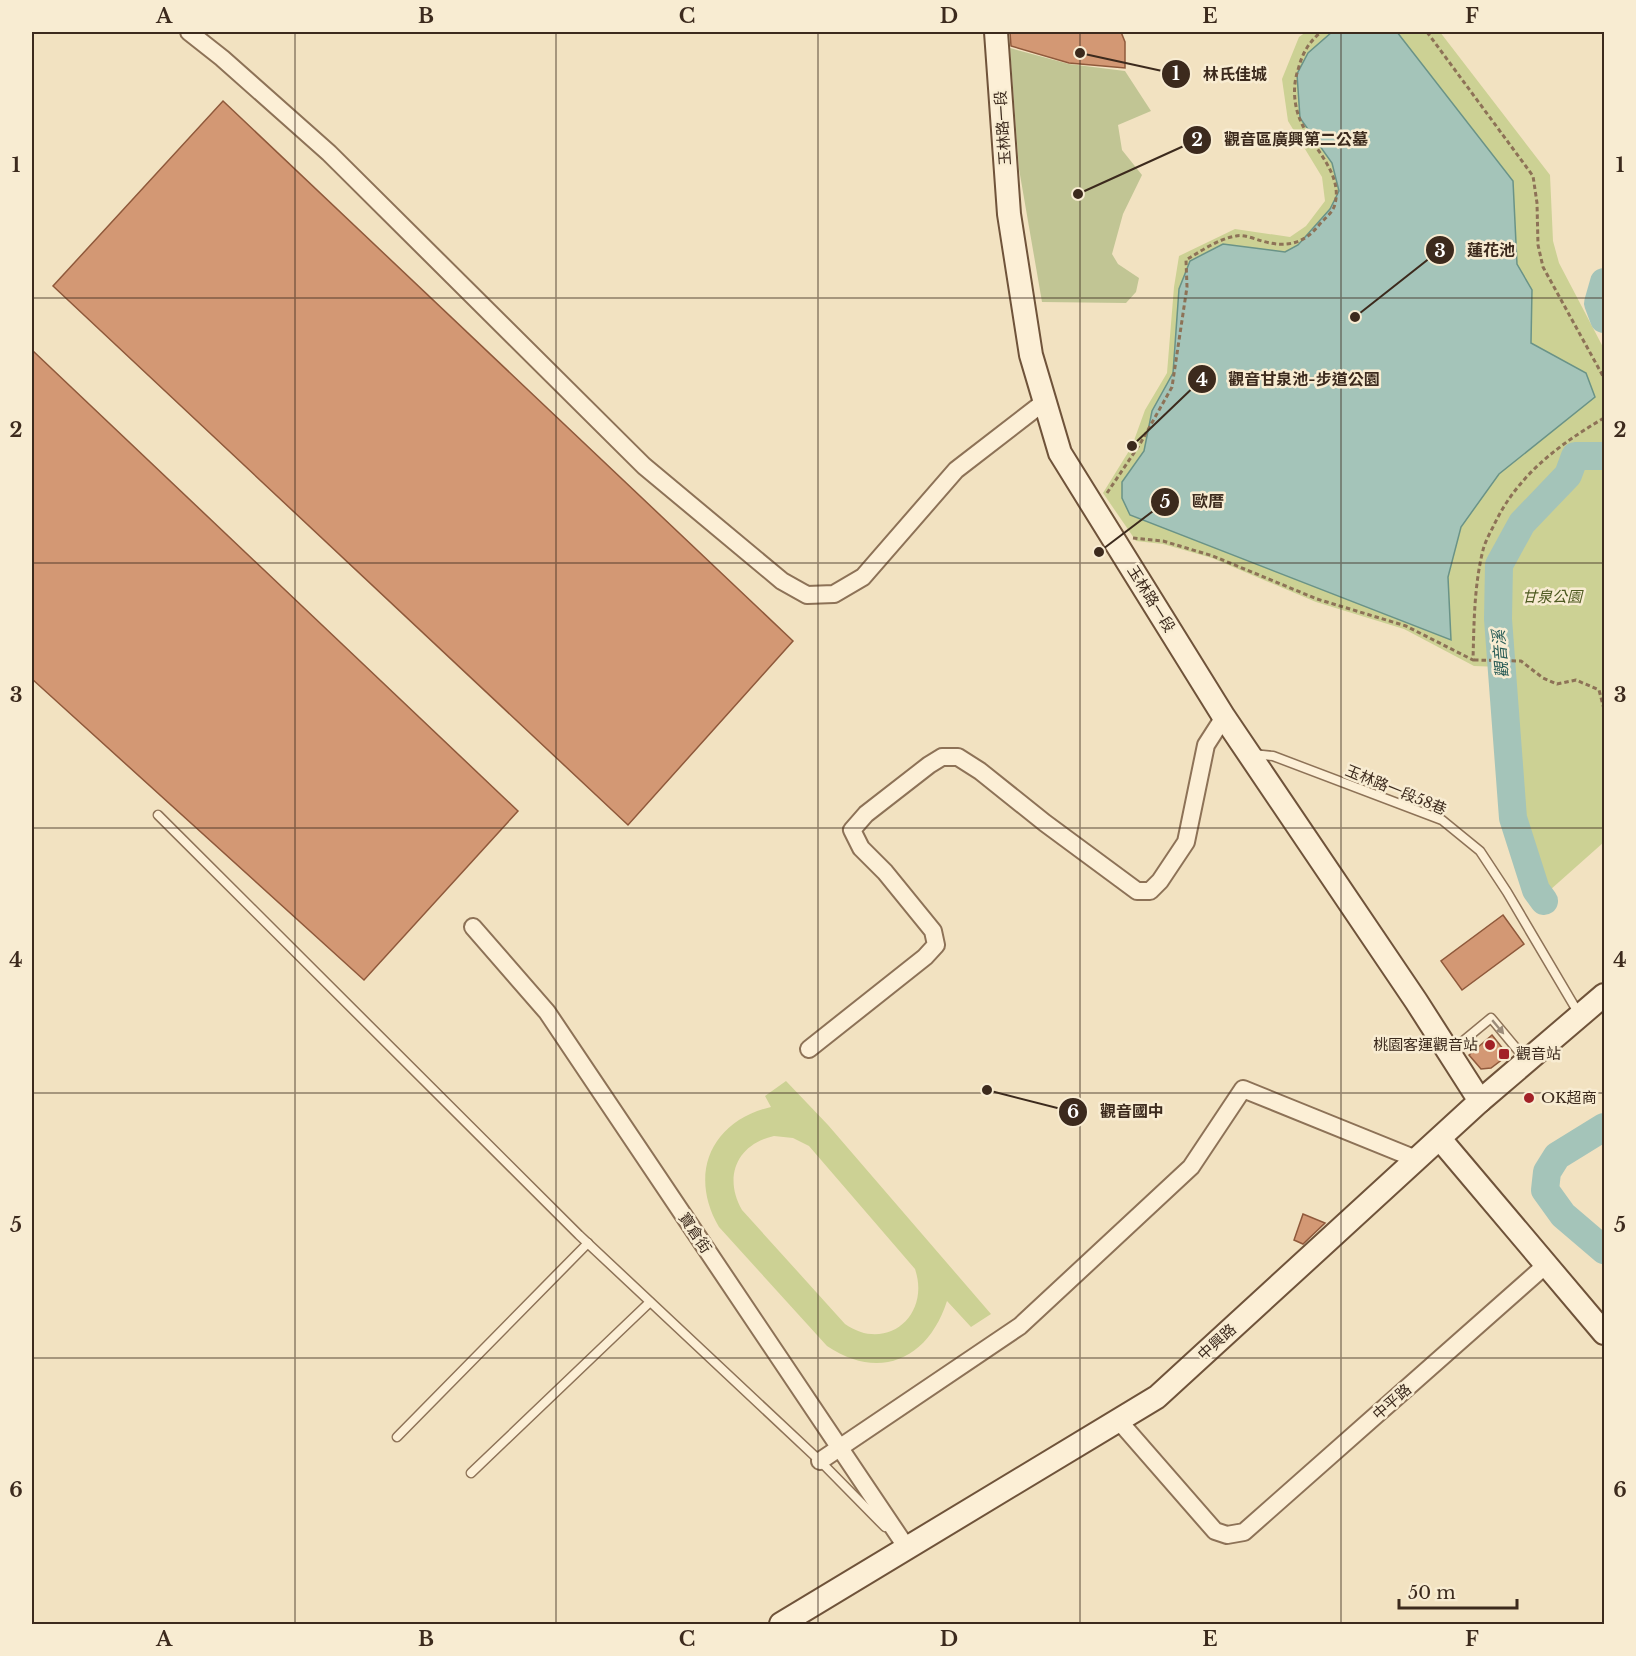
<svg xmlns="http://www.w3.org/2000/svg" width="1636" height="1656" viewBox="0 0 1636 1656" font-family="'Libre Baskerville','Noto Sans TC',serif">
	<rect width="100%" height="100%" fill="#f2e2c1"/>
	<g fill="#ccd194" fill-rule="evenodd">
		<path d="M 1306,32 L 1440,32 L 1550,175 L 1553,241 L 1559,263 L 1604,349 L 1604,842 L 1541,898 L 1513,818 L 1501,667 L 1474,666 L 1404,629 L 1316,602 L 1212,558 L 1163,544 L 1136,541 L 1103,493 L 1132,446 L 1145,410 L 1167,373 L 1174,287 L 1179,256 L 1235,229 L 1290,237 L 1306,226 L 1325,201 L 1322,177 L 1288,121 L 1282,79 L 1299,37 Z"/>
		<path d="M 786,1081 L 828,1125 L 991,1314 L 971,1327 L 947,1301 C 928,1360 879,1381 827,1346 L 719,1227 C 688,1174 711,1121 771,1107 L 765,1096 ZM 774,1136 L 793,1138 L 809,1146 L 915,1269 C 931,1316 886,1353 845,1324 L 742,1210 C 723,1177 737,1144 774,1136 Z"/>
	</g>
	<path fill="#c1c594" d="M 1010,48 L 1069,64 L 1125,71 L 1151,111 L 1118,125 L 1122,150 L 1142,175 L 1123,214 L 1112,254 L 1118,264 L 1139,278 L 1136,292 L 1126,303 L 1042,302 L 1019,169 Z"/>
	<path fill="#a4c4b9" stroke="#6a9387" stroke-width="1.5" d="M 1332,32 L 1397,32 L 1513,181 L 1517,264 L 1532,290 L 1531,343 L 1586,373 L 1595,397 L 1499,474 L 1461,527 L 1448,577 L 1451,640 L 1130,515 L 1122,498 L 1122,482 L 1144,451 L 1152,411 L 1173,373 L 1179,289 L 1190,261 L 1223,244 L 1285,252 L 1298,245 L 1330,209 L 1339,191 L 1332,163 L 1300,118 L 1297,74 L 1308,53 Z"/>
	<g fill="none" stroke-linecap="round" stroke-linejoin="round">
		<g stroke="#a4c4b9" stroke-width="28">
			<path d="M 1604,282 L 1598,303 L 1604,319"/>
			<path d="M 1544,901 L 1536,890 L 1513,818 L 1498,619 L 1499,565 L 1522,523 L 1568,475 L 1575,456 L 1604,456"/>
			<path d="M 1604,1127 L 1557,1156 L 1547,1172 L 1545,1190 L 1563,1215 L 1604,1250"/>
		</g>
	</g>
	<g fill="#d39874" stroke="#8f593b" stroke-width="1.5">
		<path d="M 1010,32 L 1121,32 L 1125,42 L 1125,68 L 1069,63 L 1011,46 Z"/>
		<path d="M 223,101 L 793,641 L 628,825 L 53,286 Z"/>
		<path d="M 32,350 L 518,811 L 364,980 L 32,679 Z"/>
		<path d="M 1503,915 L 1524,944 L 1462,990 L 1441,961 Z"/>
		<path d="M 1492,1035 L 1508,1055 L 1491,1068 L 1481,1069 L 1469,1055 Z"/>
		<path d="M 1303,1214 L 1325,1223 L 1303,1244 L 1294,1240 Z"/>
	</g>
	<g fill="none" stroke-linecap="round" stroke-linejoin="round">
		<g stroke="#8d7257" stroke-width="11">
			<g id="lane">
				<path d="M 1253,754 L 1273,756 L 1442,820 L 1480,851 L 1507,892 L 1579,1014"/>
				<path d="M 158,815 L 579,1235 L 820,1461 L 885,1527"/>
				<path d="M 1451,1051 L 1491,1018 L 1526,1060"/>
				<path d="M 397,1437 L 588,1243"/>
				<path d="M 471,1473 L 650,1302"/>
			</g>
		</g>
		<g stroke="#8d7257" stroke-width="20">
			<g id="street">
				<path d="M 189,32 L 222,58 L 329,153 L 644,466 L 782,581 L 807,595 L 834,594 L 863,577 L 956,470 L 1044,402"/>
				<path d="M 473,927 L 547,1012 L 907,1548"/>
				<path d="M 809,1049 L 925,957 L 936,945 L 933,931 L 885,872 L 861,848 L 852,830 L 866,814 L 929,765 L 942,757 L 958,757 L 980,771 L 1045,823 L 1137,891 L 1150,891 L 1160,881 L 1186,842 L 1206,745 L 1224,717"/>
				<path d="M 1119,1421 L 1215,1531 L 1227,1535 L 1244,1532 L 1547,1264"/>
				<path d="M 820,1461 L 1020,1326 L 1191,1167 L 1243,1089 L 1416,1159"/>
			</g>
		</g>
		<g stroke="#6f533a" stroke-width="26">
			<g id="secondary">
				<path d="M 996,32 L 1009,214 L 1031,355 L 1060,453 L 1224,717 L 1416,1001 L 1480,1101"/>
				<path d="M 1440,1139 L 1604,1333"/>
				<path d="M 781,1624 L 1157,1397 L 1480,1101 L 1604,995"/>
			</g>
		</g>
		<g stroke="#8d7257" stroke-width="3" stroke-dasharray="4.5 3" stroke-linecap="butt">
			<path d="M 1427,32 L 1533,176 L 1537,203 L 1538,245 L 1543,267 L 1604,378"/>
			<path d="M 1107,493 L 1140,444 L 1172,387 L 1187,287 L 1186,260 C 1201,251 1218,239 1236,236 C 1244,234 1254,239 1262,241 C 1286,248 1304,244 1319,225 C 1324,219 1331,214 1334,207 C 1345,176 1314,149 1302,124 C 1294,108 1292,87 1298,70 C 1302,54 1308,43 1321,32"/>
			<path d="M 1133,538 L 1163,541 L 1213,556 L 1317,599 L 1406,626 L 1473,660 C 1474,624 1474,586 1483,550 C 1485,542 1490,533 1494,525 C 1517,476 1558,445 1604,418"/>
			<path d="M 1474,660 L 1521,661 L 1543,678 L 1557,684 L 1576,680 L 1599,690 L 1604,709"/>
		</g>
		<use href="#lane" stroke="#fcefd6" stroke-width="8"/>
		<use href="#street" stroke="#fcefd6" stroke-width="16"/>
		<use href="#secondary" stroke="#fcefd6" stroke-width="22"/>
	</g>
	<defs><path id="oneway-solid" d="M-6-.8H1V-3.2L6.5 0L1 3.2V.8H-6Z" transform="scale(1.5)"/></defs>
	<use fill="#9c8c7a" href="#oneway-solid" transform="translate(1498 1027) rotate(50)"/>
	<path fill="none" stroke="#3c2a1d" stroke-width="1.5" stroke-opacity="0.55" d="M 295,32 L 295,1624M 556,32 L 556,1624M 818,32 L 818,1624M 1080,32 L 1080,1624M 1341,32 L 1341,1624M 32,298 L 1604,298M 32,563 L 1604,563M 32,828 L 1604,828M 32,1093 L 1604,1093M 32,1358 L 1604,1358"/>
	<g fill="#a22127" stroke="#f8ecd2" stroke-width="2">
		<circle cx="1490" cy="1045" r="6"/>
		<rect x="1498" y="1048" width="12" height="12" rx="3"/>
		<circle cx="1529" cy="1098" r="6"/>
	</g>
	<g text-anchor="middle" stroke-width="5" stroke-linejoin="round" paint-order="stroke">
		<g font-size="15" fill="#3c2a1d" stroke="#f8ecd2">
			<text transform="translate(1003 128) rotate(-94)" y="5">玉林路一段</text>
			<text transform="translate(1151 599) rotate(58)" y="5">玉林路一段</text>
			<text transform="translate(1396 790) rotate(22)" y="5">玉林路一段58巷</text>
			<text transform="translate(695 1233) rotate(56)" y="5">寶倉街</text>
			<text transform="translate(1217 1342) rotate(-42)" y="5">中興路</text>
			<text transform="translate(1392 1402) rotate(-41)" y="5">中平路</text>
		</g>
		<g font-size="15" font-style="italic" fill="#4e5a21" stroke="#f8ecd2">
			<text x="1552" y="602">甘泉公園</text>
		</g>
		<g font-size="15" fill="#3c2a1d" stroke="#f8ecd2" text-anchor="start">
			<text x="1478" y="1050" text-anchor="end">桃園客運觀音站</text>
			<text x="1516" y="1059">觀音站</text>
			<text x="1541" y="1103">OK超商</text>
		</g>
		<g font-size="16" font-style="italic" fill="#2a5d58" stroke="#f8ecd2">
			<text transform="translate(1500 654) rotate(-95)" y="6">觀音溪</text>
		</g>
	</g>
	<path fill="none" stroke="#3c2a1d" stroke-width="2" d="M1080 53L1176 74M1078 194L1197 140M1355 317L1440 250M1132 446L1202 379M1099 552L1165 502M987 1090L1073 1112"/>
	<g fill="#3c2a1d" stroke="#f8ecd2" stroke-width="2">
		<circle cx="1080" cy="53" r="6"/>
		<circle cx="1078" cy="194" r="6"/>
		<circle cx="1355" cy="317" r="6"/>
		<circle cx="1132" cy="446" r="6"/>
		<circle cx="1099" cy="552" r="6"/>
		<circle cx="987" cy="1090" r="6"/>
		<circle cx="1176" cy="74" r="15"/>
		<circle cx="1197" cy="140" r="15"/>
		<circle cx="1440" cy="250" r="15"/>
		<circle cx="1202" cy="379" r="15"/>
		<circle cx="1165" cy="502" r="15"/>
		<circle cx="1073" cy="1112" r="15"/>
	</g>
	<g font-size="18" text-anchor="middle" font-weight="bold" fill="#fff">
		<text x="1176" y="80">1</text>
		<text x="1197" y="146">2</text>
		<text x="1440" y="257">3</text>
		<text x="1202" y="386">4</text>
		<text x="1165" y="508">5</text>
		<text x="1073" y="1118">6</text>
	</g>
	<g font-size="16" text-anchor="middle" font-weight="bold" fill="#3c2a1d" stroke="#f8ecd2" stroke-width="5" stroke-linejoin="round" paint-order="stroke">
		<text x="1235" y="80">林氏佳城</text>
		<text x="1296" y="145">觀音區廣興第二公墓</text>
		<text x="1491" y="256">蓮花池</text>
		<text x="1304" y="385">觀音甘泉池-步道公園</text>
		<text x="1208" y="507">歐厝</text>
		<text x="1132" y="1117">觀音國中</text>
	</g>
	<rect width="1636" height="1656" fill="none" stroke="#f8ecd2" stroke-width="66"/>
	<path d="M1399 1599v9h118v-9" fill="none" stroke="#3c2a1d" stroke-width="3"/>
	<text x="1408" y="1599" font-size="18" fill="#3c2a1d" stroke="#f8ecd2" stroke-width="4.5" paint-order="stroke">50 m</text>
	<rect x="33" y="33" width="1570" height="1590" fill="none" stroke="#3c2a1d" stroke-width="2"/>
	<g font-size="20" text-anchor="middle" font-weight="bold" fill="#3c2a1d">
		<text x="164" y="23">A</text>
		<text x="426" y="23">B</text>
		<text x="687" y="23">C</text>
		<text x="949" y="23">D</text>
		<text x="1210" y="23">E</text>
		<text x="1472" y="23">F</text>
		<text x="16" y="172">1</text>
		<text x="1620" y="172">1</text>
		<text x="16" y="437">2</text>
		<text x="1620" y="437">2</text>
		<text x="16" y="702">3</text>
		<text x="1620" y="702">3</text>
		<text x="16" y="967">4</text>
		<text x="1620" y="967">4</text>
		<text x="16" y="1232">5</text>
		<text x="1620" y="1232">5</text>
		<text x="16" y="1497">6</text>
		<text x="1620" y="1497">6</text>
		<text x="164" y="1646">A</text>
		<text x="426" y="1646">B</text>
		<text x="687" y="1646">C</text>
		<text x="949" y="1646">D</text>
		<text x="1210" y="1646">E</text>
		<text x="1472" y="1646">F</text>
	</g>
</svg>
